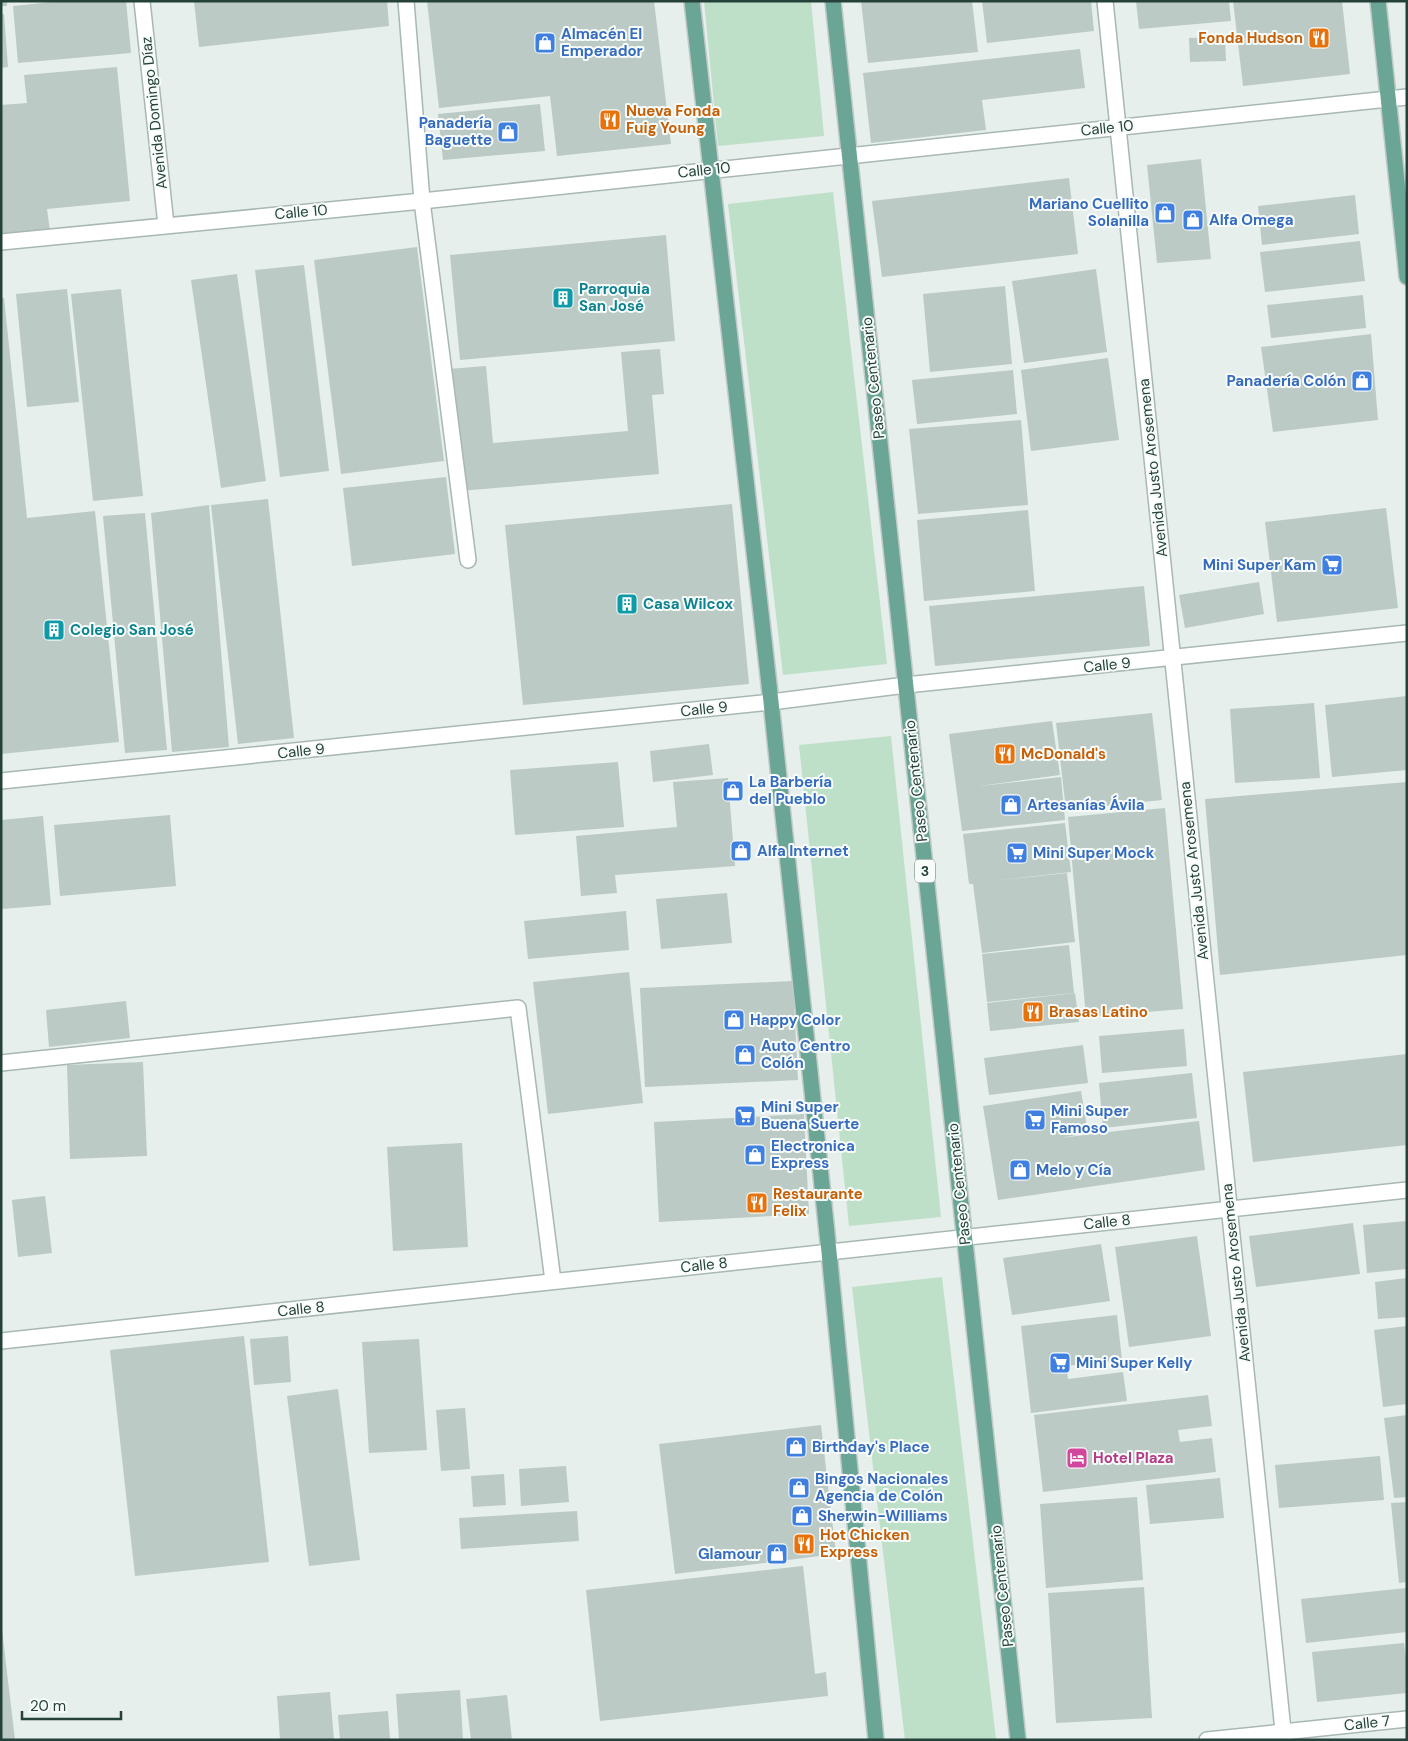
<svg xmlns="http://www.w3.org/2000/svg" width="1408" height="1741" viewBox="0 0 1408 1741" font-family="'DM Sans',sans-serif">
	<rect width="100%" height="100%" fill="#e6efeb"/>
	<g fill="#bfe0c8">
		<path d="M 704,1 L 811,1 L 824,136 L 718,146 Z"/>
		<path d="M 833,192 L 887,664 L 783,675 L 728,204 Z"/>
		<path d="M 891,736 L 941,1217 L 849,1226 L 799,745 Z"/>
		<path d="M 942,1277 L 996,1739 L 986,1740 L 905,1740 L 852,1287 Z"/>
	</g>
	<g fill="#bbcac4">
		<rect x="1" y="1" width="6" height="5"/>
		<path d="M 62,1 L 126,1 L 131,53 L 18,63 L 13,6 Z"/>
		<path d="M 194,1 L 387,1 L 389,26 L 199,47 Z"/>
		<path d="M 427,1 L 654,1 L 671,144 L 557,156 L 550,96 L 439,108 Z"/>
		<path d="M 861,1 L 972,1 L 978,52 L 868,63 Z"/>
		<path d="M 982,1 L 1091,1 L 1094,31 L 987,43 Z"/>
		<path d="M 1136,1 L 1229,1 L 1231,21 L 1139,29 Z"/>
		<path d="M 1233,1 L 1342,1 L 1350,74 L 1243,86 Z"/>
		<path d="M 1,14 L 4,14 L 8,67 L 1,68 Z"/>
		<path d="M 1225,37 L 1226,61 L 1190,62 L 1189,38 Z"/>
		<path d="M 1080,49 L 1085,88 L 982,100 L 986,130 L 871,143 L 863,73 Z"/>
		<path d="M 117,67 L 130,201 L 47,209 L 50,231 L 1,236 L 1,105 L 27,103 L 24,75 Z"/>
		<path d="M 540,104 L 545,151 L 443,160 L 438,114 Z"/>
		<path d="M 1201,159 L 1211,259 L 1157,263 L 1147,165 Z"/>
		<path d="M 1069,178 L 1078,254 L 882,277 L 872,201 Z"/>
		<path d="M 1355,195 L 1359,234 L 1262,245 L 1258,206 Z"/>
		<path d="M 666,235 L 675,341 L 460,360 L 450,255 Z"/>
		<path d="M 1360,241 L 1365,281 L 1265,292 L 1260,252 Z"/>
		<path d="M 417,247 L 444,461 L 341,474 L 314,260 Z"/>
		<path d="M 304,265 L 329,471 L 280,477 L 255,270 Z"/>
		<path d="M 1096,269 L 1107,352 L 1024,363 L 1012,281 Z"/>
		<path d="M 237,274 L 266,481 L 221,488 L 191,280 Z"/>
		<path d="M 1005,286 L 1012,364 L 930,372 L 923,294 Z"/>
		<path d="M 67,289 L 79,402 L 27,407 L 16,294 Z"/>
		<path d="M 121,289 L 143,496 L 93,501 L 71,294 Z"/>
		<path d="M 1363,295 L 1366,328 L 1271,338 L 1267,305 Z"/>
		<path d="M 1,298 L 4,298 L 27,518 L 95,511 L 119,742 L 1,754 Z"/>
		<path d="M 1371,334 L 1378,420 L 1273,432 L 1261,347 Z"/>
		<path d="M 660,349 L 664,394 L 652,395 L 659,474 L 460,491 L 448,369 L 486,366 L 493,443 L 628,431 L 621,352 Z"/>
		<path d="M 1108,358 L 1119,440 L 1031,451 L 1021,370 Z"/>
		<path d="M 1013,370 L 1017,414 L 917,424 L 912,380 Z"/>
		<path d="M 1021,420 L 1028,505 L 918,514 L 909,429 Z"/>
		<path d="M 446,477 L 455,554 L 352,566 L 343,488 Z"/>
		<path d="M 268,499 L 294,738 L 238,744 L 211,505 Z"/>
		<path d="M 732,504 L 749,684 L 523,705 L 505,525 Z"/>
		<path d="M 209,505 L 229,747 L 172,752 L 151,513 Z"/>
		<path d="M 1386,508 L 1398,608 L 1277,622 L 1265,522 Z"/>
		<path d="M 1028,510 L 1035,591 L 924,601 L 917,520 Z"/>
		<path d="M 145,513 L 167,750 L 125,753 L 103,516 Z"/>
		<path d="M 1259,582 L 1264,614 L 1185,628 L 1179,595 Z"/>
		<path d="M 1144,586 L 1150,646 L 935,666 L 929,606 Z"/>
		<path d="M 1407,696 L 1407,770 L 1332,777 L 1325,705 Z"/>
		<path d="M 1314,703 L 1320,778 L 1235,783 L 1230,709 Z"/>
		<path d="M 1152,713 L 1162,800 L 1066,810 L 1056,723 Z"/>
		<path d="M 1052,721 L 1060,775 L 980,786 L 1061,777 L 1065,820 L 962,831 L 949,734 Z"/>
		<path d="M 709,744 L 713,775 L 653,782 L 650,751 Z"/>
		<path d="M 618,762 L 624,827 L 515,835 L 510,770 Z"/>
		<path d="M 728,778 L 735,866 L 615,875 L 617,893 L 581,896 L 576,836 L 677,827 L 673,782 Z"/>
		<path d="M 1407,782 L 1407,955 L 1220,975 L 1205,799 Z"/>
		<path d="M 1165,808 L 1183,1009 L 1086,1017 L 1068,817 Z"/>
		<path d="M 170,815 L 176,886 L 60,896 L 54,825 Z"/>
		<path d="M 43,816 L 51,905 L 2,909 L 1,820 Z"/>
		<path d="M 1065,823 L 1071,872 L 993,881 L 1067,873 L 1075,942 L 982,953 L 973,884 L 969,884 L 963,834 Z"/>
		<path d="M 727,893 L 732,943 L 661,949 L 656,899 Z"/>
		<path d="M 626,911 L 629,950 L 528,959 L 524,921 Z"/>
		<path d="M 1069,945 L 1074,993 L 987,1002 L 982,954 Z"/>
		<path d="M 629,972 L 643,1103 L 548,1114 L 533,982 Z"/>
		<path d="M 793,981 L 798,1080 L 645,1087 L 640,988 Z"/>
		<path d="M 1075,993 L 1079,1022 L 990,1031 L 987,1003 Z"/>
		<path d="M 126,1001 L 130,1038 L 49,1047 L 46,1010 Z"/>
		<path d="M 1184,1029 L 1187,1066 L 1102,1073 L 1099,1036 Z"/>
		<path d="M 1083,1045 L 1088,1083 L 989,1095 L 984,1058 Z"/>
		<path d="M 1407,1054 L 1407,1145 L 1253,1162 L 1243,1072 Z"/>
		<path d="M 143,1062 L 147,1156 L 70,1159 L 67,1065 Z"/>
		<path d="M 1192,1073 L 1197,1118 L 1103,1128 L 1099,1083 Z"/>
		<path d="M 1081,1091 L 1088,1133 L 1060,1138 L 1199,1121 L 1205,1170 L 998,1200 L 983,1106 Z"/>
		<path d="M 804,1114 L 809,1214 L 659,1222 L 654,1122 Z"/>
		<path d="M 462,1143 L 468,1247 L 393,1251 L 387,1147 Z"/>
		<path d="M 45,1196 L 52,1253 L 18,1257 L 12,1200 Z"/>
		<path d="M 1407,1221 L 1407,1269 L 1367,1273 L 1363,1225 Z"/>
		<path d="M 1353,1223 L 1360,1274 L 1256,1287 L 1249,1236 Z"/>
		<path d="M 1197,1236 L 1211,1336 L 1129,1347 L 1115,1247 Z"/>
		<path d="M 1101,1244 L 1110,1301 L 1012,1315 L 1003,1258 Z"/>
		<path d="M 1407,1278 L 1407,1317 L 1378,1319 L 1375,1282 Z"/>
		<path d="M 1117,1315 L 1122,1360 L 1066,1366 L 1068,1379 L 1123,1372 L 1127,1401 L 1031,1413 L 1021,1326 Z"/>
		<path d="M 1407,1326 L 1407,1404 L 1383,1407 L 1374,1330 Z"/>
		<path d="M 244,1336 L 269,1562 L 135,1576 L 110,1350 Z"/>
		<path d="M 288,1336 L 291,1382 L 254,1385 L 250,1339 Z"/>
		<path d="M 419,1339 L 427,1450 L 369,1453 L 362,1342 Z"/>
		<path d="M 338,1389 L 360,1560 L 309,1566 L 287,1396 Z"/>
		<path d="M 1208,1395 L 1212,1426 L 1178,1430 L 1180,1442 L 1212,1438 L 1216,1472 L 1043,1492 L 1034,1415 Z"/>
		<path d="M 465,1408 L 470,1469 L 441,1471 L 436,1410 Z"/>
		<path d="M 1407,1415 L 1407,1497 L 1394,1498 L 1384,1418 Z"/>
		<path d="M 821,1425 L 836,1554 L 675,1574 L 659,1444 Z"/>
		<path d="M 1380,1456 L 1384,1500 L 1279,1508 L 1275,1465 Z"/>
		<path d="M 566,1466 L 569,1502 L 521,1506 L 519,1469 Z"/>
		<path d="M 504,1474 L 506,1505 L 473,1507 L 471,1476 Z"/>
		<path d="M 1220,1478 L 1224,1518 L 1150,1524 L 1146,1485 Z"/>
		<path d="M 1137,1497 L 1143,1580 L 1046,1588 L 1040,1504 Z"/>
		<path d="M 1407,1502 L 1407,1582 L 1399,1583 L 1391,1503 Z"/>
		<path d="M 577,1511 L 579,1541 L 461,1549 L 459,1518 Z"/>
		<path d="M 803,1566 L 815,1674 L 826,1672 L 828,1696 L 600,1721 L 586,1590 Z"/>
		<path d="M 1144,1587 L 1152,1718 L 1056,1723 L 1048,1593 Z"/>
		<path d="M 1407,1588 L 1407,1632 L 1306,1643 L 1301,1599 Z"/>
		<path d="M 1,1630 L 2,1630 L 15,1740 L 1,1740 Z"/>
		<path d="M 1404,1643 L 1407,1668 L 1407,1693 L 1317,1702 L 1312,1652 Z"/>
		<path d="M 460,1690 L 463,1740 L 399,1740 L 396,1694 Z"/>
		<path d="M 330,1692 L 334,1740 L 280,1740 L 277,1696 Z"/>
		<path d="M 507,1695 L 512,1740 L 471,1740 L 466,1699 Z"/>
		<path d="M 388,1711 L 390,1740 L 340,1740 L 338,1715 Z"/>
	</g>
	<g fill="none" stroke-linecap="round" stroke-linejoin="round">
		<g stroke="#a8b8b2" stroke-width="18">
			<g id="minor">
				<path d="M 142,1 L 166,225"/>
				<path d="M 406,1 L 422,201 L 468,560"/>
				<path d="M 1105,1 L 1284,1740"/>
				<path d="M 1,242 L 422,201 L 1407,97"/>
				<path d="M 1,781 L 771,702 L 906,685 L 1407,633"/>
				<path d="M 1,1063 L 518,1008 L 553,1281"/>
				<path d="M 1,1341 L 1407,1190"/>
				<path d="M 1207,1740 L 1407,1719"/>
			</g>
		</g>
		<g stroke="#c2cac8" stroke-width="18">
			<g id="major">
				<path d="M 692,1 L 771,702 L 829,1252 L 876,1740"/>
				<path d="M 833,1 L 1018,1740"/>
				<path d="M 1378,1 L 1407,277"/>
			</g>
		</g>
		<use href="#minor" stroke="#fff" stroke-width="15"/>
		<use href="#major" stroke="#6aa596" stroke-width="15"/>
	</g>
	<defs>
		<g id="restaurant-square" transform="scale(1.125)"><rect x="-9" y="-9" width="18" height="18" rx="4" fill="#e8710a" stroke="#f7fbf9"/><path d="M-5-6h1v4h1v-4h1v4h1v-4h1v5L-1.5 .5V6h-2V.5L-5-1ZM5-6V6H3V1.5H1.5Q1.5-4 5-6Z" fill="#fff"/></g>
		<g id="shop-square" transform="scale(1.125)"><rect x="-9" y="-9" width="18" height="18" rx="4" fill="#3f7fe0" stroke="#f7fbf9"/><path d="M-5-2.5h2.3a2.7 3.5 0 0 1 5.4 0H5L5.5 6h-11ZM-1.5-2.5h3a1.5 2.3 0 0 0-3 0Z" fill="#fff"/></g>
		<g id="building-square" transform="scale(1.125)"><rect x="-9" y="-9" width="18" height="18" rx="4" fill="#0f9aa8" stroke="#f7fbf9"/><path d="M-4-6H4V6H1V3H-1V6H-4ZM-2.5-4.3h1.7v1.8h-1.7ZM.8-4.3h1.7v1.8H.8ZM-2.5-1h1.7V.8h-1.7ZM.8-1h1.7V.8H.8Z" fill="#fff"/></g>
		<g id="supermarket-square" transform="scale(1.125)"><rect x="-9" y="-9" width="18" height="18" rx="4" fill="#3f7fe0" stroke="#f7fbf9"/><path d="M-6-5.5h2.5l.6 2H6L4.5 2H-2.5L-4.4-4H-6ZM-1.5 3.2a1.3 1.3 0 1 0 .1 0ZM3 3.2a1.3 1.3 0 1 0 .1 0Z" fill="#fff"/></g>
		<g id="hotel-square" transform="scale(1.125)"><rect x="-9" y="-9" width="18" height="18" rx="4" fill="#d1479c" stroke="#f7fbf9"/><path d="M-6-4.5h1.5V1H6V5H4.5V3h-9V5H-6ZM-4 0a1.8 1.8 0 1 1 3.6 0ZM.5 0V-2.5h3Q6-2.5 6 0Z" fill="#fff"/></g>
	</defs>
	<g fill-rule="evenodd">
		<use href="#restaurant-square" x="1319" y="38"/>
		<use href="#shop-square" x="545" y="43"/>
		<use href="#restaurant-square" x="610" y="120"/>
		<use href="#shop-square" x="508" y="132"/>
		<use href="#shop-square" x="1165" y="213"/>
		<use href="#shop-square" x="1193" y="220"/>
		<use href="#building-square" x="563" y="298"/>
		<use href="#shop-square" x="1362" y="381"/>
		<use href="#supermarket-square" x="1332" y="565"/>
		<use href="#building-square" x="627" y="604"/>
		<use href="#building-square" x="54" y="630"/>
		<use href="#restaurant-square" x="1005" y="754"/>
		<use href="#shop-square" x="733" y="791"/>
		<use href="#shop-square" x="1011" y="805"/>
		<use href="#shop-square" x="741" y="851"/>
		<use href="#supermarket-square" x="1017" y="853"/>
		<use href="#restaurant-square" x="1033" y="1012"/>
		<use href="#shop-square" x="734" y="1020"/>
		<use href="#shop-square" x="745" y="1055"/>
		<use href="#supermarket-square" x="745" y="1116"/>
		<use href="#supermarket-square" x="1035" y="1120"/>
		<use href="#shop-square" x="755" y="1155"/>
		<use href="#shop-square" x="1020" y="1170"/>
		<use href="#restaurant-square" x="757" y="1203"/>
		<use href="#supermarket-square" x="1060" y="1363"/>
		<use href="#shop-square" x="796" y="1447"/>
		<use href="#hotel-square" x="1077" y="1458"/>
		<use href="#shop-square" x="799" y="1488"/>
		<use href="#shop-square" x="802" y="1516"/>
		<use href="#restaurant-square" x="804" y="1544"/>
		<use href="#shop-square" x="777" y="1554"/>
	</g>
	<g text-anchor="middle" stroke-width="4" stroke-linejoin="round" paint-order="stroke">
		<rect fill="#f7fbf9" stroke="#637a73" stroke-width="1" x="915" y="859.5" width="20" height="23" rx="4"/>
		<g font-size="14" font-weight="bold" fill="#24423a">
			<text x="925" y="876">3</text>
		</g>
		<g font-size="15" font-weight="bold" fill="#366cbe" stroke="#f7fbf9" text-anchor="start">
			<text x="561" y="39">Almacén El<tspan x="561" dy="17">Emperador</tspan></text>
			<text x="492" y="128" text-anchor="end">Panadería<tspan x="492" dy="17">Baguette</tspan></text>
			<text x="1149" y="209" text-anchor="end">Mariano Cuellito<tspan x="1149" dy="17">Solanilla</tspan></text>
			<text x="1209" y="225">Alfa Omega</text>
			<text x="1346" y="386" text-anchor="end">Panadería Colón</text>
			<text x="1316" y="570" text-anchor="end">Mini Super Kam</text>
			<text x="749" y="787">La Barbería<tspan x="749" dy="17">del Pueblo</tspan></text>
			<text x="1027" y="810">Artesanías Ávila</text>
			<text x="757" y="856">Alfa Internet</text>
			<text x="1033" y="858">Mini Super Mock</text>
			<text x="750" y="1025">Happy Color</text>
			<text x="761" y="1051">Auto Centro<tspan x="761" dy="17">Colón</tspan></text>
			<text x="761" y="1112">Mini Super<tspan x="761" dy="17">Buena Suerte</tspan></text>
			<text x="1051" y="1116">Mini Super<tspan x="1051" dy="17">Famoso</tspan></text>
			<text x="771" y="1151">Electronica<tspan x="771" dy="17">Express</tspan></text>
			<text x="1036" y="1175">Melo y Cía</text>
			<text x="1076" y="1368">Mini Super Kelly</text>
			<text x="812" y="1452">Birthday's Place</text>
			<text x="815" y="1484">Bingos Nacionales<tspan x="815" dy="17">Agencia de Colón</tspan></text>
			<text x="818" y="1521">Sherwin-Williams</text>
			<text x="761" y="1559" text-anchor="end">Glamour</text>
		</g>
		<g font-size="15" font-weight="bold" fill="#c56008" stroke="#f7fbf9" text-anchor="start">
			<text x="1303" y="43" text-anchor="end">Fonda Hudson</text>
			<text x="626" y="116">Nueva Fonda<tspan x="626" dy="17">Fuig Young</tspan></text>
			<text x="1021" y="759">McDonald's</text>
			<text x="1049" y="1017">Brasas Latino</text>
			<text x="773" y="1199">Restaurante<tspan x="773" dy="17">Felix</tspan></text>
			<text x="820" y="1540">Hot Chicken<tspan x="820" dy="17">Express</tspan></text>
		</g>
		<g font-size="15" fill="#24423a" stroke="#f7fbf9">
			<text transform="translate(154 113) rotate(-96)" y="5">Avenida Domingo Díaz</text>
			<text transform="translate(1107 128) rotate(-6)" y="5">Calle 10</text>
			<text transform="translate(704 170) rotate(-6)" y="5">Calle 10</text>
			<text transform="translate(301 212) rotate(-5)" y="5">Calle 10</text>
			<text transform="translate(873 378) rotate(-96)" y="5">Paseo Centenario</text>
			<text transform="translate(1153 468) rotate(-96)" y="5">Avenida Justo Arosemena</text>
			<text transform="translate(1107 665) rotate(-6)" y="5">Calle 9</text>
			<text transform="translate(704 709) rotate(-6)" y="5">Calle 9</text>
			<text transform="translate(301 751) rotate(-6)" y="5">Calle 9</text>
			<text transform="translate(916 781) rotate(-96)" y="5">Paseo Centenario</text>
			<text transform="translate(1194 871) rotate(-96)" y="5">Avenida Justo Arosemena</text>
			<text transform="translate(959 1184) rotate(-96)" y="5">Paseo Centenario</text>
			<text transform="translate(1107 1222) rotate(-6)" y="5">Calle 8</text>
			<text transform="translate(704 1265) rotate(-6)" y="5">Calle 8</text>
			<text transform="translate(1236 1273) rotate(-96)" y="5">Avenida Justo Arosemena</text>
			<text transform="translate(301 1309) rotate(-6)" y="5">Calle 8</text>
			<text transform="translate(1002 1586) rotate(-96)" y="5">Paseo Centenario</text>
			<text transform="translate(1367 1723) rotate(-6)" y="5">Calle 7</text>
		</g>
		<g font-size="15" font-weight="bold" fill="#0d838f" stroke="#f7fbf9" text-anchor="start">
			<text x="579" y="294">Parroquia<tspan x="579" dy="17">San José</tspan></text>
			<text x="643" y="609">Casa Wilcox</text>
			<text x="70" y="635">Colegio San José</text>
		</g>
		<g font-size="15" font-weight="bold" fill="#b23c85" stroke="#f7fbf9" text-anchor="start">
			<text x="1093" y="1463">Hotel Plaza</text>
		</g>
	</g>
	<rect width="1408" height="1741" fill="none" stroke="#24423a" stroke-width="5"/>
	<path d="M22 1711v8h99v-8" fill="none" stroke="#24423a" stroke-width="2.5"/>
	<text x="30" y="1711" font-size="15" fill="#24423a" stroke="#f7fbf9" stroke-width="4" paint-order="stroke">20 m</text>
</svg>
